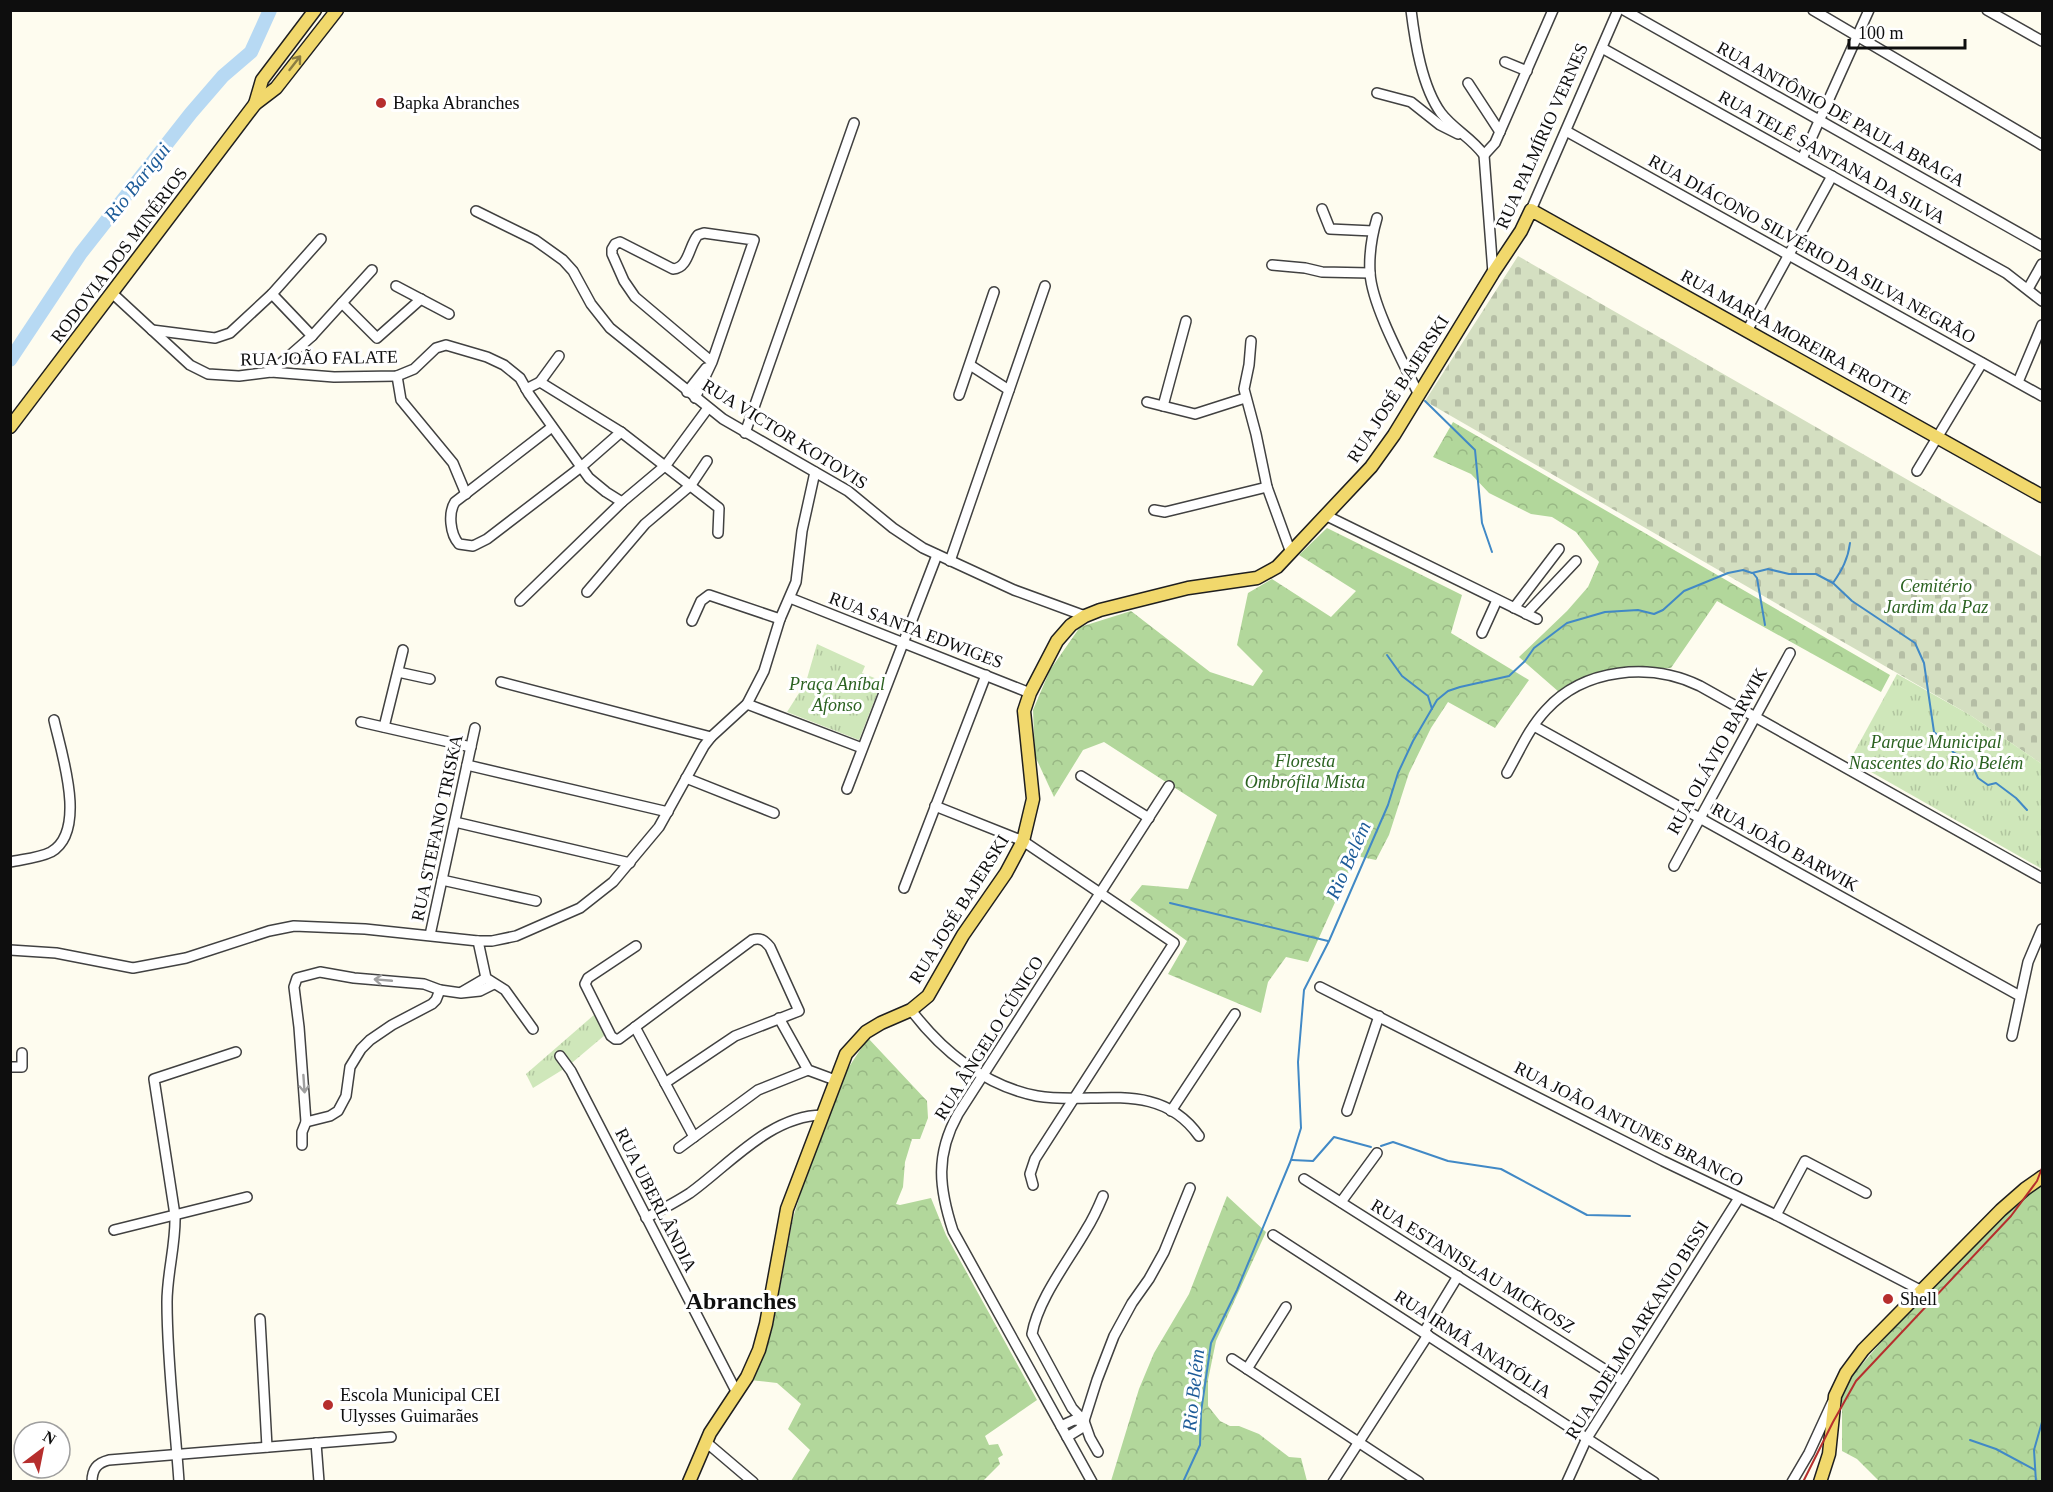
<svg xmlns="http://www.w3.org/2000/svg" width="2053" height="1492" viewBox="0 0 2053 1492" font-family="'Times New Roman',serif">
	<defs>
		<pattern id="forest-crowns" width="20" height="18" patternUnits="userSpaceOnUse" patternTransform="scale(1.5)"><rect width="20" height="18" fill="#b2d79b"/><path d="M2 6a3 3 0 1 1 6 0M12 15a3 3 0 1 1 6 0" fill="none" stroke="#98b784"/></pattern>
		<pattern id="cemetery-stones" width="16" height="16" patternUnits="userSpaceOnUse" patternTransform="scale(1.5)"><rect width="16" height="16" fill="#d4dfc1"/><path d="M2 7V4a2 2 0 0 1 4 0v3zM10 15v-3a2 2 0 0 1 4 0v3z" fill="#b5bea5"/></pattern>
		<pattern id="park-tufts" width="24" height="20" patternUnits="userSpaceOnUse" patternTransform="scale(1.5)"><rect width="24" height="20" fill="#cfe7ba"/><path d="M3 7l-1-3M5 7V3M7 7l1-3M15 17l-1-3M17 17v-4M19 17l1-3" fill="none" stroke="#b1c59f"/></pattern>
	</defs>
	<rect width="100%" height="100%" fill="#fefcef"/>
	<g fill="url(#forest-crowns)">
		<path d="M 1453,422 L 1890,675 L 1881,692 L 1717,601 L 1671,668 L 1611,670 L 1587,676 L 1559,692 L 1519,657 L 1567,611 L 1588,587 L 1599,562 L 1576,532 L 1552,517 L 1531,514 L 1489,493 L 1471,474 L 1433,457 Z"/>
		<path d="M 1327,528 L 1462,595 L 1451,633 L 1529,680 L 1495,728 L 1448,702 L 1431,728 L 1409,773 L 1389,835 L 1376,860 L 1356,856 L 1308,962 L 1286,957 L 1268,982 L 1261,1013 L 1168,974 L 1187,941 L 1130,900 L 1142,885 L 1188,889 L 1217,815 L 1104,742 L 1083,750 L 1054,797 L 1035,756 L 1033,710 L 1050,670 L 1080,627 L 1131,611 L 1210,672 L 1253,686 L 1263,671 L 1237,645 L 1248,593 L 1272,579 L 1331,617 L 1356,591 L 1299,555 Z"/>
		<path d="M 868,1038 L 927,1101 L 928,1118 L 920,1139 L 912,1139 L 905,1162 L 903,1187 L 896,1204 L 900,1205 L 931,1198 L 946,1235 L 1037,1400 L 985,1436 L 989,1445 L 998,1444 L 1003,1455 L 998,1458 L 1000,1464 L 983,1481 L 791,1481 L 810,1450 L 788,1429 L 801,1404 L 777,1383 L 750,1380 L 772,1330 L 793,1218 L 814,1150 L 845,1073 Z"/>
		<path d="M 2042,1182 L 2042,1481 L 1879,1481 L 1857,1459 L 1842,1451 L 1842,1396 L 1851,1377 L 1890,1332 L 2019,1200 Z"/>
		<path d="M 1227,1196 L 1266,1232 L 1216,1341 L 1208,1380 L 1208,1406 L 1220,1421 L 1230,1426 L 1239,1426 L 1259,1434 L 1289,1457 L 1301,1458 L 1307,1481 L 1111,1481 L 1139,1389 L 1154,1353 L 1189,1294 Z"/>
	</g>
	<path fill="url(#cemetery-stones)" d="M 1518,256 L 2042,557 L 2042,764 L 1970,715 L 1425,401 Z"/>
	<g fill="url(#park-tufts)">
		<path d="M 817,644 L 865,666 L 862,673 L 882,681 L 859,740 L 787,712 L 806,682 Z"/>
		<path d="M 1897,674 L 1970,715 L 2042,764 L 2042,869 L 1850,760 Z"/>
		<path d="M 595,1014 L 605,1035 L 567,1067 L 533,1088 L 526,1074 Z"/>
	</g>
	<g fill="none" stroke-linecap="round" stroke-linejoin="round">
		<g stroke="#4189c6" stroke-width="2">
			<path d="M 1425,401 L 1475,450 L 1482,523 L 1492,552"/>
			<path d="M 1753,573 L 1757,578 L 1765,625"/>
			<path d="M 1833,583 C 1842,570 1848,559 1850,543"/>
			<path d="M 1387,655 L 1402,676 L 1428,696 L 1432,709"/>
			<path d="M 1170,903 L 1328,941"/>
			<path d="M 1381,1146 L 1393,1142 L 1448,1161 L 1501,1169 L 1587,1215 L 1630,1216"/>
			<path d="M 1292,1160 L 1313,1161 L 1334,1137 L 1371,1147"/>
			<path d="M 1970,1440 L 1996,1449 L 2035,1470"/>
			<path d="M 1183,1482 L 1200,1445 L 1201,1412 L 1211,1343 L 1237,1290 L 1291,1160 L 1301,1128 L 1298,1062 L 1304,990 L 1329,941 L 1388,805 L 1398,773 L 1413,741 L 1437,700 L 1448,691 L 1460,687 L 1509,676 L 1525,661 L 1534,648 L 1567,623 L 1605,612 L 1638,610 L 1654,614 L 1663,610 L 1684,591 L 1728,573 L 1743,570 L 1752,573 L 1768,569 L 1789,574 L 1816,574 L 1833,583 L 1852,601 L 1915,643 L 1924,663 L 1934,732 L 1949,745 L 1953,752 L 1971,762 L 1978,778 L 1988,785 L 1996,783 L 2016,798 L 2027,810"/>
			<path d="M 2036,1482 L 2034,1450 L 2042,1422"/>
		</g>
		<path stroke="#b7d9f3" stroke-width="14" d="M 10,360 L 81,253 L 191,113 L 223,76 L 251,52 L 270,10"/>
		<g stroke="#414141" stroke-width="12">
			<g id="minor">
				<path d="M 1411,10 C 1415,42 1422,87 1441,113 C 1453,129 1472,138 1484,155 L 1493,273"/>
				<path d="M 1624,10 L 2042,246"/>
				<path d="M 1813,10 L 2042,145"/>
				<path d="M 1987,10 L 2042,41"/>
				<path d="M 1602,48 L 2006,273 L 2042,301"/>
				<path d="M 1505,62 L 1527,71"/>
				<path d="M 1468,83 L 1500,132"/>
				<path d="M 1377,93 L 1411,102 L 1440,125 L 1458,134"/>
				<path d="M 1566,131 L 2042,396"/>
				<path d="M 1484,155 L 1495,143 L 1553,10"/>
				<path d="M 1802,159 L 1869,10"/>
				<path d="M 1322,209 L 1330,229 L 1373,231"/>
				<path d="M 1531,210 L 1618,10"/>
				<path d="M 476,211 L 535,240 L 563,260 L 573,271 L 591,304 L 610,328 L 723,419 L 848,491 L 893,528 L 923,548 L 1014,590 L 1085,616"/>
				<path d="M 1377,218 C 1372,235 1369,256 1370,273 C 1372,306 1404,364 1419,395"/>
				<path d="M 1272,265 L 1305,268 L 1322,272 L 1370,273"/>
				<path d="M 396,286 L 449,314"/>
				<path d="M 2028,289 L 2042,264"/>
				<path d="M 112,293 L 190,365 L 208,374 L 239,376 L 271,372 L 334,377 L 397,376 L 414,369 L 436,348 L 446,345 L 487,357 L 504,365 L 520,378 L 529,394 L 589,478 L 606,492 L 622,502"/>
				<path d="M 272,294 L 312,336"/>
				<path d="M 342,303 L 377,338 L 421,299"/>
				<path d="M 152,330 L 215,338 L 230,333 L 272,294 L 321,239"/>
				<path d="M 1747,331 L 1832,176"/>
				<path d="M 1251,341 L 1249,365 L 1244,389 L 1256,434 L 1267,487 L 1291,553"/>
				<path d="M 970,365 L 1009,390"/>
				<path d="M 271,372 L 312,336 L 372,270"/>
				<path d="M 397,376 L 401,400 L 453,463 L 466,494"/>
				<path d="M 540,382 L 559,356"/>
				<path d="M 2018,382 L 2042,325"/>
				<path d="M 526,389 L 540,382 L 621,432 L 719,508 L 718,533"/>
				<path d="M 687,392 L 706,368"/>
				<path d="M 959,395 L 994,292"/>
				<path d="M 695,398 L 712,362 L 754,240 L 704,233 L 698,235 C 689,245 689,268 673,269 L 620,242 L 615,244 L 612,249 L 612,254 L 624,281 L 635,297 L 712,362"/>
				<path d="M 1147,402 L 1195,414 L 1245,398"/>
				<path d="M 1163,406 L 1186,321"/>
				<path d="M 552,427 L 455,502 C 448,513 450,534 459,544 L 473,546 L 487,539 L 581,467 L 621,432"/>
				<path d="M 745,433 L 854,123"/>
				<path d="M 1917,471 L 1982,363"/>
				<path d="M 1154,510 L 1165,512 L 1267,487"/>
				<path d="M 1327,516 L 1537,619"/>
				<path d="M 950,561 L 1045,286"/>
				<path d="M 587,592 L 645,524 L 691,485 L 707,461"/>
				<path d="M 790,598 L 1030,693"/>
				<path d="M 520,601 L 622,502 L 666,465 L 708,408"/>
				<path d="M 1514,608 L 1559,549"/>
				<path d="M 1526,614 L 1576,561"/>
				<path d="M 692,621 L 701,601 L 709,595 L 780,619"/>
				<path d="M 1482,633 L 1497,600"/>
				<path d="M 398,672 L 430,679"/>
				<path d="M 501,682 L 711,737"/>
				<path d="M 747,704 L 862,748"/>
				<path d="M 361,722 L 471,747"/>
				<path d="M 1534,726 L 2020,996"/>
				<path d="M 384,727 L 403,650"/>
				<path d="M 467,765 L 668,812"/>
				<path d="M 1507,773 C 1519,752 1529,728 1546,710 C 1584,668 1650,662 1700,686 L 2042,878"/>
				<path d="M 1081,776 L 1149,818"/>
				<path d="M 686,778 L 774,813"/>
				<path d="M 847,789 L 937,555"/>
				<path d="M 935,806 L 1023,841 L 1174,943 L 1035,1159 L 1030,1174 L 1033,1185"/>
				<path d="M 455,822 L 630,863"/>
				<path d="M 10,862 C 24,859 39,858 51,852 C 88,831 61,752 54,720"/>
				<path d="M 1674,866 L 1790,653"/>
				<path d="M 442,880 L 536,901"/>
				<path d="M 904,888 L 986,675"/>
				<path d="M 430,935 L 475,728"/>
				<path d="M 478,941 L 486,978 L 505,990 L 533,1029"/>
				<path d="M 636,946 L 588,978 L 585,984 L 611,1036 L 615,1039 L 619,1039 L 752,940 C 761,937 765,941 770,947 L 799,1011 L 735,1036 L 665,1083"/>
				<path d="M 10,950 L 56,953 L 133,968 L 186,958 L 269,931 L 294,926 L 365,929 L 478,941 L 492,941 L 516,936 L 580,908 L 613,882 L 659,827 L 704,746 L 711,737 L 747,704 L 764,671 L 780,619 L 796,582 L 802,531 L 815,472"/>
				<path d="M 1320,987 L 1663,1161 L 1776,1215 L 1922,1291"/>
				<path d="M 462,992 L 486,978"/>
				<path d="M 911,1010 C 942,1051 985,1086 1037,1096 C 1094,1106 1158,1078 1199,1136"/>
				<path d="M 779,1018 L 808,1070 L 835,1080"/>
				<path d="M 635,1027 L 694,1137"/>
				<path d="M 2012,1036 L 2028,962 L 2042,929"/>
				<path d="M 560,1056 L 571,1071 L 737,1393"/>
				<path d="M 10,1067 L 22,1067 L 22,1053"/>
				<path d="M 1171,1111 L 1235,1014"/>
				<path d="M 1347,1111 L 1379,1016"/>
				<path d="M 306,1122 L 330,1116 L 338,1111 L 346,1096 L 350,1067 L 361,1049 L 370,1040 L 392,1025 L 432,1004 L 436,1000 L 440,990"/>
				<path d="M 302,1145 L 302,1132 L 306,1122 L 299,1027 L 294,987 L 297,978 L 320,972 L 354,978 L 424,984 L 440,990 L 461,993 L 480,991 L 494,984"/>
				<path d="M 679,1148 L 758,1090 L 808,1070"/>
				<path d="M 1304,1179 L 1623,1381"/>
				<path d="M 1341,1202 L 1377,1153"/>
				<path d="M 1776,1215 L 1805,1161 L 1866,1193"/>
				<path d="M 646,1218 C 661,1210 676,1202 690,1193 C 730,1164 770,1116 822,1115"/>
				<path d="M 114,1230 L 247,1197"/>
				<path d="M 1273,1235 L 1654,1482"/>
				<path d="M 260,1319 L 267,1447"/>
				<path d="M 1424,1332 L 1458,1276"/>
				<path d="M 1232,1359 L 1419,1482"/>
				<path d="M 1247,1369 L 1286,1307"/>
				<path d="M 1061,1426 L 1074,1420 L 1084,1421"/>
				<path d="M 1067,1437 L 1080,1429 L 1084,1421 L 1097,1380 L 1114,1336 L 1132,1303 L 1149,1279 L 1164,1252 L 1190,1188"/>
				<path d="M 706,1442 L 753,1482"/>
				<path d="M 316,1443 L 319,1482"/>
				<path d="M 1098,1452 L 1090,1438 L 1084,1421 L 1072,1408 L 1032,1334 C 1038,1299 1069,1260 1086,1230 C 1093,1219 1098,1208 1103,1196"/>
				<path d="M 92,1482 C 92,1469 97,1463 109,1460 L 391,1437"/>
				<path d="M 179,1482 C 175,1422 167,1362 167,1302 C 167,1273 176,1244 175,1215 L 154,1079 L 236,1052"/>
				<path d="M 1092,1482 L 953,1231 C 939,1188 935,1155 958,1114 L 1169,786"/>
				<path d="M 1333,1482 L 1428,1335"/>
				<path d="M 1567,1482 L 1587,1438 L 1739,1198"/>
				<path d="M 1792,1482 L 1809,1453 L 1832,1403"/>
			</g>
		</g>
		<g stroke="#1f1f1f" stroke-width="15">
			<g id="major">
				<path d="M 255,104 L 262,80 L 315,10"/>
				<path d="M 10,427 L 255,104 L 276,88 L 337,10"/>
				<path d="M 689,1482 L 710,1433 L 747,1377 L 759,1350 L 766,1324 L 787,1209 L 846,1054 L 866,1032 L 881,1023 L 911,1010 L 928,996 L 963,935 L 1006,873 L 1023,841 L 1033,799 L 1024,711 L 1030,693 L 1057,641 L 1071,625 L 1085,616 L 1100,610 L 1188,588 L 1257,578 L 1277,567 L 1371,467 L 1394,435 L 1493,273 L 1521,231 L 1531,210 L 2042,496"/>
				<path d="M 1820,1482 L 1829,1454 L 1835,1396 L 1846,1373 L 1863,1350 L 2001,1210 L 2025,1189 L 2042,1177"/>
			</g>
		</g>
		<use href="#minor" stroke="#fff" stroke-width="9"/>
		<use href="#major" stroke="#f1d86c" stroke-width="12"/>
		<path stroke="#b62e2d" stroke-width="2" d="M 1803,1482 L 1833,1422 L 1856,1381 L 2011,1216 L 2037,1181 L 2042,1168"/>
	</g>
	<defs><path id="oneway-shaft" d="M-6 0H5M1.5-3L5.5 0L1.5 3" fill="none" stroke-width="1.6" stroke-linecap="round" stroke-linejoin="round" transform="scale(1.5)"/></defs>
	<use stroke="#8b7d42" href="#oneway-shaft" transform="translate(295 63) rotate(-52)"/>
	<g stroke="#9f9f9f">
		<use href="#oneway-shaft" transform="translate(383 980) rotate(-175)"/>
		<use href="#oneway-shaft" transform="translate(304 1084) rotate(86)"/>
	</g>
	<g fill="#b62e2d" stroke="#fff" stroke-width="2">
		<circle cx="381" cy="103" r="6"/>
		<circle cx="1888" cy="1299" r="6"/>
		<circle cx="328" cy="1405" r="6"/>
	</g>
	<g text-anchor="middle" stroke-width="6" stroke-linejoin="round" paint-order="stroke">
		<g font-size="18" fill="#0e0e0e" stroke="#fff" text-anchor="start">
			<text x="393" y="109">Bapka Abranches</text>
			<text x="1900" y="1305">Shell</text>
			<text x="340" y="1401">Escola Municipal CEI<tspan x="340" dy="21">Ulysses Guimarães</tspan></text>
		</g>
		<g font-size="18" fill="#0e0e0e" stroke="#fff">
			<text transform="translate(1841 114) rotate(29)" y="6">RUA ANTÔNIO DE PAULA BRAGA</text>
			<text transform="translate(1542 136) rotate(-66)" y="6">RUA PALMÍRIO VERNES</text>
			<text transform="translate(1832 157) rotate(29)" y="6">RUA TELÊ SANTANA DA SILVA</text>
			<text transform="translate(1812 249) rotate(29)" y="6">RUA DIÁCONO SILVÉRIO DA SILVA NEGRÃO</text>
			<text transform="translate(119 255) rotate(-53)" y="6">RODOVIA DOS MINÉRIOS</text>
			<text transform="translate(1796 337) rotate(29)" y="6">RUA MARIA MOREIRA FROTTE</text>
			<text transform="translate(319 358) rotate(-1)" y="6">RUA JOÃO FALATE</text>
			<text transform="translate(1398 389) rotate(-57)" y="6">RUA JOSÉ BAJERSKI</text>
			<text transform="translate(785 434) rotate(32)" y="6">RUA VICTOR KOTOVIS</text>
			<text transform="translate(916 630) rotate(21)" y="6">RUA SANTA EDWIGES</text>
			<text transform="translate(1717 751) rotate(-61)" y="6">RUA OLÁVIO BARWIK</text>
			<text transform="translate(437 828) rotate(-78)" y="6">RUA STEFANO TRISKA</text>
			<text transform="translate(1785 847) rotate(29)" y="6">RUA JOÃO BARWIK</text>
			<text transform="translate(959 909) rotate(-58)" y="6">RUA JOSÉ BAJERSKI</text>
			<text transform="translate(989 1038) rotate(-58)" y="6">RUA ÂNGELO CÚNICO</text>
			<text transform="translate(1629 1124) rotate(27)" y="6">RUA JOÃO ANTUNES BRANCO</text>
			<text transform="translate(656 1200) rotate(63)" y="6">RUA UBERLÂNDIA</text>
			<text transform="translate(1473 1266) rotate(32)" y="6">RUA ESTANISLAU MICKOSZ</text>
			<text transform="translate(1637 1330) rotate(-58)" y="6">RUA ADELMO ARKANJO BISSI</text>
			<text transform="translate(1473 1344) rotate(33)" y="6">RUA IRMÃ ANATÓLIA</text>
		</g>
		<g font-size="18" font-style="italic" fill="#2b6221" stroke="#fff">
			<text x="1936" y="592">Cemitério<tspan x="1936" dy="21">Jardim da Paz</tspan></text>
			<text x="837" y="690">Praça Aníbal<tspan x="837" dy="21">Afonso</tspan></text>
			<text x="1936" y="748">Parque Municipal<tspan x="1936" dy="21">Nascentes do Rio Belém</tspan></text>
			<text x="1305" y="767">Floresta<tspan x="1305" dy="21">Ombrófila Mista</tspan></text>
		</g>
		<g font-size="20" font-style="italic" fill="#1e5c99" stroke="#fff">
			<text transform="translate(137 182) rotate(-52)" y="7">Rio Barigui</text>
			<text transform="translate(1348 860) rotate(-66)" y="7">Rio Belém</text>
			<text transform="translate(1193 1390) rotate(-84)" y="7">Rio Belém</text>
		</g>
		<g font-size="24" font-weight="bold" fill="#0e0e0e" stroke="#fff">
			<text x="741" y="1309">Abranches</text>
		</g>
	</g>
	<rect width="2053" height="1492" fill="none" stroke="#0e0e0e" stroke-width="24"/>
	<g transform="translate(42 1450) rotate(32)"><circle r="28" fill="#ffffff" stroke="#9f9f9f" stroke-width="1.5"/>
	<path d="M0-4.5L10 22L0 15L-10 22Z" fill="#b62e2d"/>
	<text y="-9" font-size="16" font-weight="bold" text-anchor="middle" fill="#0e0e0e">N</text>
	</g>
	<path d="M1849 39v9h116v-9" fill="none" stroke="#0e0e0e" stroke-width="3"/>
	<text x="1858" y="39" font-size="18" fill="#0e0e0e" stroke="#ffffff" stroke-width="4.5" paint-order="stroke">100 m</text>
</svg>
